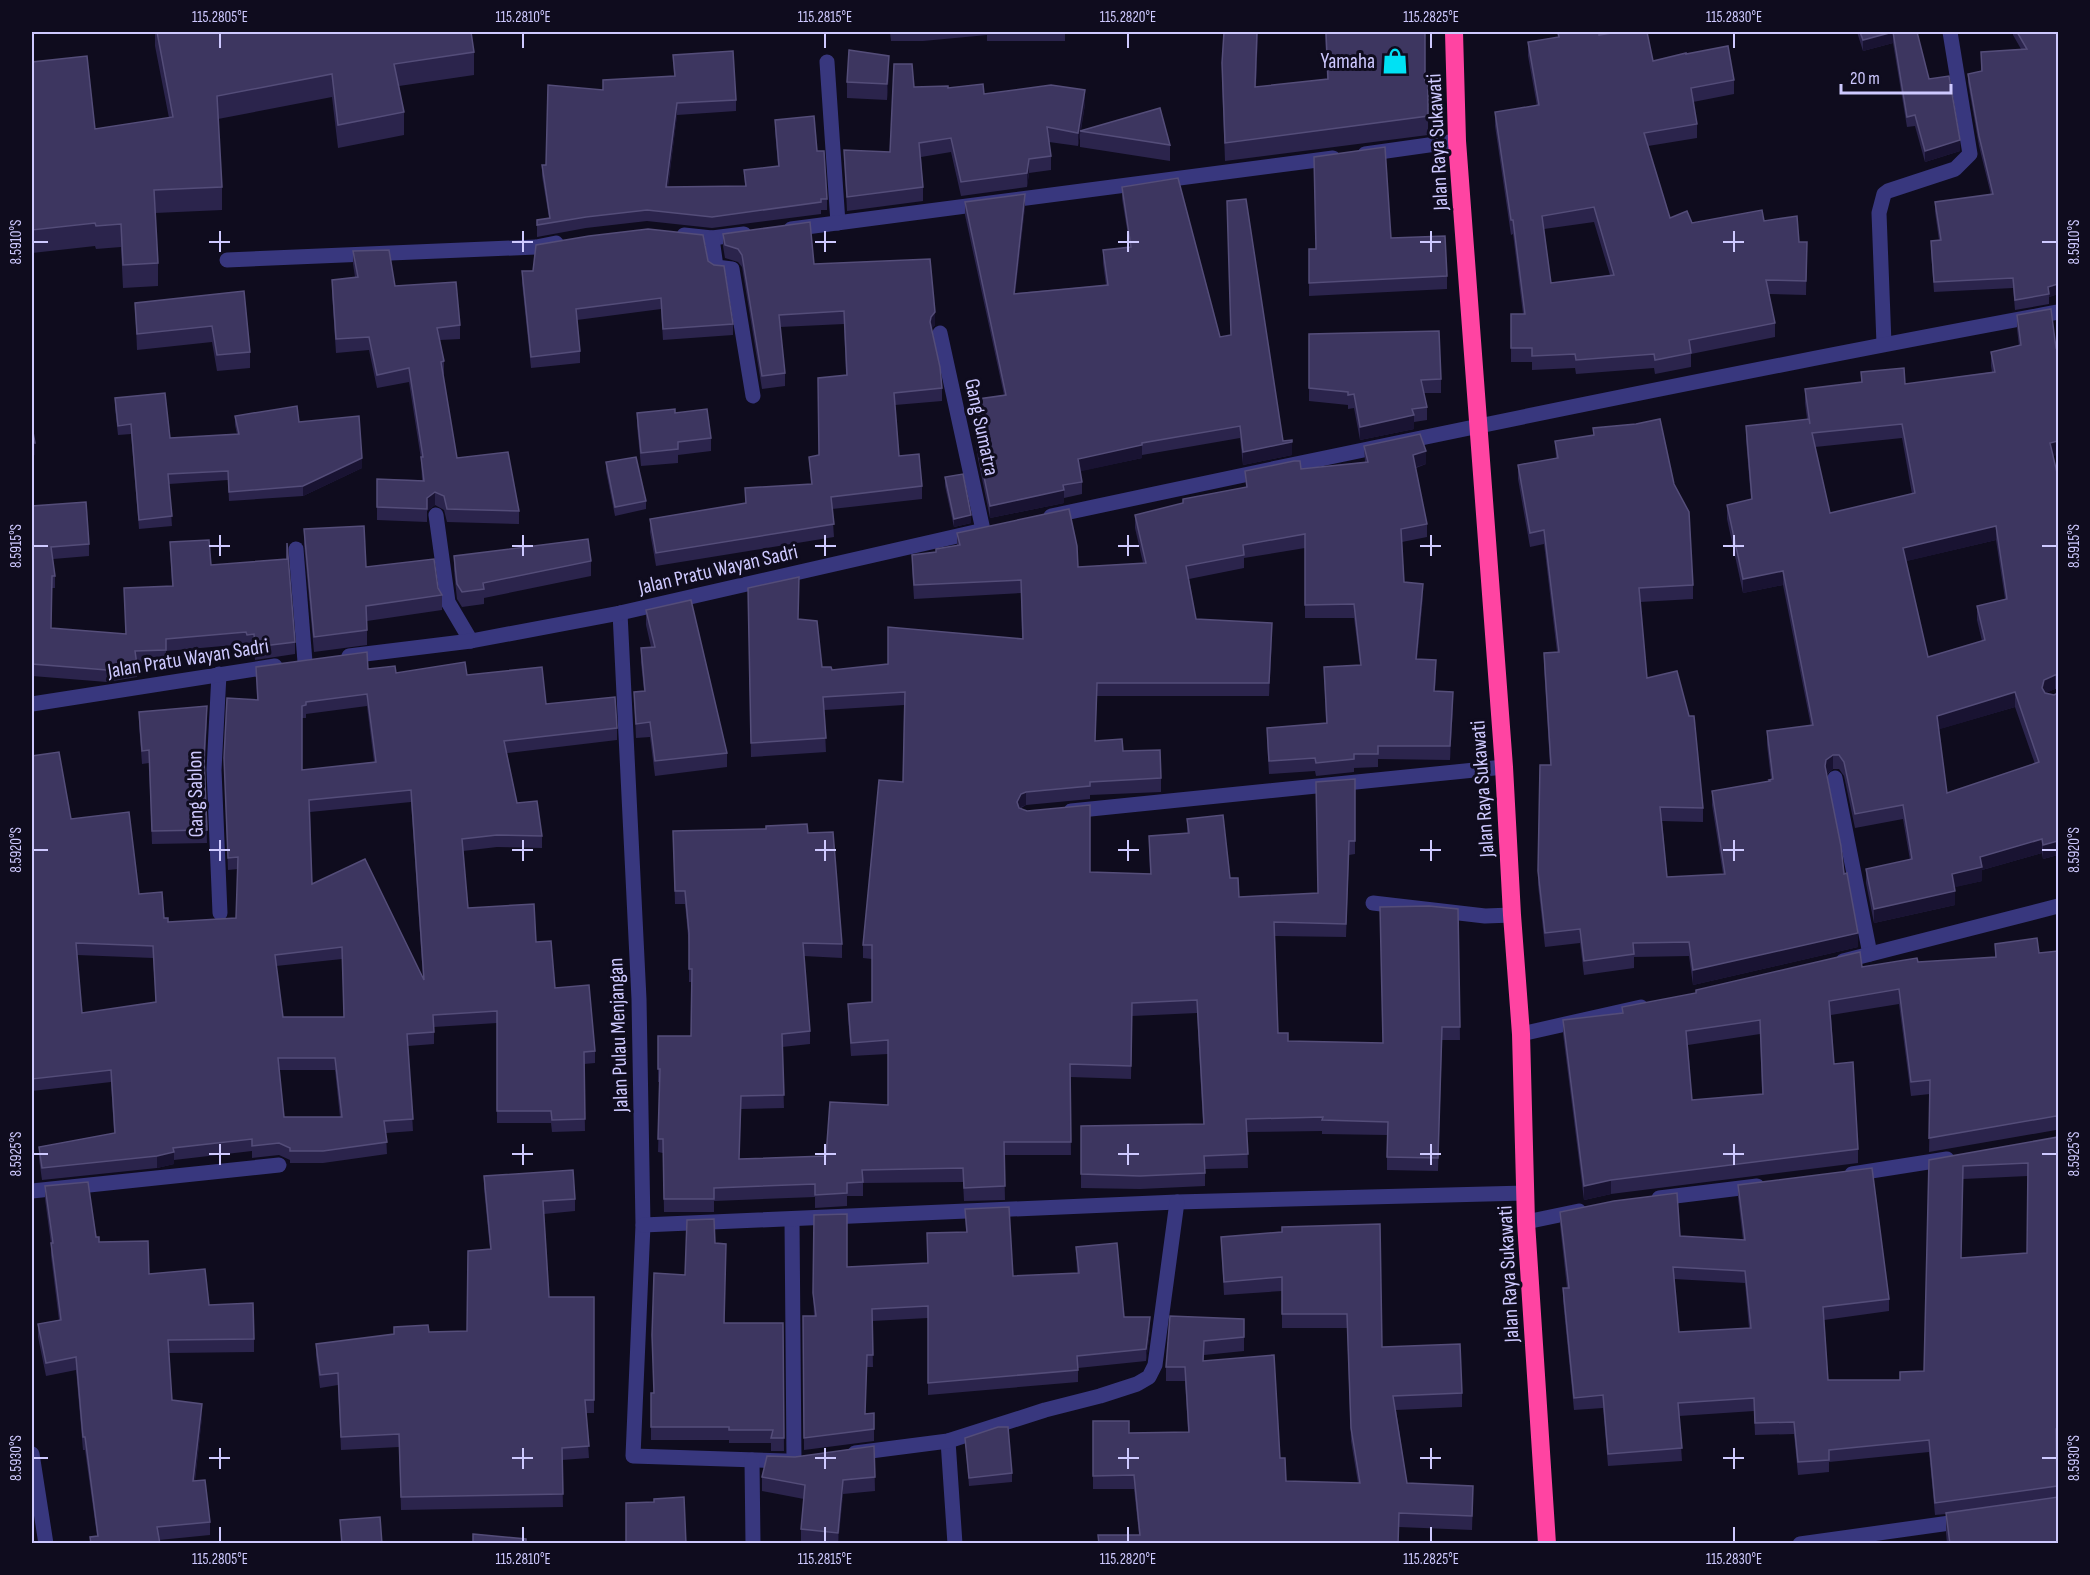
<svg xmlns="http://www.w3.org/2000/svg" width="2090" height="1575" viewBox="0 0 2090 1575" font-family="'Sofia Sans Condensed',sans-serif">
	<rect width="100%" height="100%" fill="#0f0c1e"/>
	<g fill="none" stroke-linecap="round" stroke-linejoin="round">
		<g stroke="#38377e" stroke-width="15">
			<path d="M 827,62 L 838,223"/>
			<path d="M 1365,154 L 1457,141"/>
			<path d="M 791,229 L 1333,158"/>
			<path d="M 684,235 L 712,238 L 744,234"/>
			<path d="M 712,238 L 716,267 L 732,269 L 753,396"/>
			<path d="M 227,260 L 536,247 L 556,243"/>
			<path d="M 940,333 L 983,530"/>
			<path d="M 1884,344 L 1879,213 L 1884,194 L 1888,191 L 1955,169 L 1970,154 L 1950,32"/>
			<path d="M 436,515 L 448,602 L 471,641"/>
			<path d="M 1051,516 C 1387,444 1722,374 2058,312"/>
			<path d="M 296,549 L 305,662"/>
			<path d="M 620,613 L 639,999 L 643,1225 L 633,1456 L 786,1461"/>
			<path d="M 349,656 L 471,641 L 620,613 L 975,532"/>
			<path d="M 219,674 L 214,770 L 220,913"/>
			<path d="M 32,704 L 275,666"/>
			<path d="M 1835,778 L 1870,954"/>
			<path d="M 1071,811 L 1504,767"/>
			<path d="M 1373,903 L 1485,916 L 1512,915"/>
			<path d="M 1843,961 L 2058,906"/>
			<path d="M 1521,1034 L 1641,1007"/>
			<path d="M 1852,1174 L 1947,1159"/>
			<path d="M 32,1191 L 279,1165"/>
			<path d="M 1659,1198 L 1757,1186"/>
			<path d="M 792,1220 L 794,1461"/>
			<path d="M 1526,1222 L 1579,1211"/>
			<path d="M 643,1225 L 1177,1202 L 1526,1193"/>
			<path d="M 948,1441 L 955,1544"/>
			<path d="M 855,1453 L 948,1441 L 1045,1410 L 1100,1396 L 1137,1384 L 1149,1377 L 1155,1365 L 1177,1202"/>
			<path d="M 32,1454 L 46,1544"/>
			<path d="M 752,1460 L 753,1544"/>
			<path d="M 1800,1544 L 1964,1521"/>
		</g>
		<path stroke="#ff44a2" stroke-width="18" d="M 1454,32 L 1457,141 L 1504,767 L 1512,915 L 1521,1034 L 1526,1222 L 1547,1544"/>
	</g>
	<g fill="#2b244c" fill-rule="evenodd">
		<path d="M 155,32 L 471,32 L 474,52 L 474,75 L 399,86 L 404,112 L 404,135 L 338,148 L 332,97 L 218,119 L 222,187 L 222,210 L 155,213 L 158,263 L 158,286 L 123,288 L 121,247 L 96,249 L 95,246 L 32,253 L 32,62 L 95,129 L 169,118 L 155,46 Z"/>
		<path d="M 890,32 L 1065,32 L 1065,41 L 987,41 L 987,35 L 923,41 L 891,41 Z"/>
		<path d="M 1224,32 L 1258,32 L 1256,87 L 1327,79 L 1325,32 L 1425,32 L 1425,80 L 1428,80 L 1428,135 L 1225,161 L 1222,82 Z"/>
		<path d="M 1557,32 L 1599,32 L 1599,35 L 1653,61 L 1686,54 L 1734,80 L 1734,94 L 1693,102 L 1697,124 L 1697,138 L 1648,146 L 1670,218 L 1692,223 L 1764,221 L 1799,242 L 1807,242 L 1806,295 L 1769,294 L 1775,323 L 1775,337 L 1691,354 L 1691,367 L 1655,374 L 1654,368 L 1576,374 L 1575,368 L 1532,370 L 1532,362 L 1511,362 L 1511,314 L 1523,314 L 1513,234 L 1511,235 L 1495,126 L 1495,112 L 1537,106 L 1528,56 L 1528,42 L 1558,37 ZM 1594,222 L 1610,275 L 1551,283 L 1544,229 Z"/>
		<path d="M 1857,32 L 1917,32 L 1929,79 L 1960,151 L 1925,162 L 1915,126 L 1907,127 L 1893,43 L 1863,51 Z"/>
		<path d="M 2013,32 L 2058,32 L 2058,141 L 2057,202 L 2058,202 L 2058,294 L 2049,297 L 2049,304 L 2015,310 L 2013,288 L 1934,292 L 1931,251 L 1931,241 L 1939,240 L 1935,212 L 1935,202 L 1991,195 L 1979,146 L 1968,83 L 1968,74 L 1981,71 L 1981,52 L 2021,49 L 2013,35 Z"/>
		<path d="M 673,55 L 736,100 L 736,111 L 677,115 L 668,187 L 745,186 L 744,170 L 778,166 L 775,131 L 775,120 L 817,151 L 827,199 L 827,210 L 821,210 L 821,214 L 712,228 L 647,221 L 586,228 L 537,237 L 537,220 L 549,218 L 542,176 L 542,165 L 546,165 L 603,90 L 603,80 L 674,76 Z"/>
		<path d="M 889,72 L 887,100 L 847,98 L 847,82 Z"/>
		<path d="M 914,87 L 948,88 L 984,94 L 1085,104 L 1081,130 L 1170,145 L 1170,161 L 1080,147 L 1080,135 L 1078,146 L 1049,142 L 1051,156 L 1051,170 L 1029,173 L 1027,187 L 961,196 L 951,152 L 921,157 L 923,187 L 923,201 L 847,211 L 844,150 L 890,152 Z"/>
		<path d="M 1122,187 L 1220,337 L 1292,455 L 1243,465 L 1240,438 L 1142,455 L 1142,458 L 1080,471 L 1082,482 L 1082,494 L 1064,498 L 1064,503 L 990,518 L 978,459 L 971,412 L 971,400 L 1004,395 L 965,215 L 965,202 L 1025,207 L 1015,293 L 1106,285 L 1103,263 L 1103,250 L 1130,247 L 1122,199 Z"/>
		<path d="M 723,234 L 814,264 L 935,325 L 932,328 L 942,388 L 942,401 L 895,405 L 899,456 L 922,486 L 922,499 L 832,509 L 834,537 L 656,566 L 650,532 L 650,519 L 745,503 L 745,488 L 811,484 L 809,457 L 819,455 L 846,375 L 844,324 L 780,327 L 785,373 L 785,386 L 762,389 L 742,267 L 738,262 L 725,258 L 723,246 Z"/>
		<path d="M 1391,238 L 1447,276 L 1447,289 L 1309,296 L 1309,249 L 1315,249 Z"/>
		<path d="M 353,251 L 395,286 L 460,325 L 460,339 L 440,340 L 444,361 L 444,374 L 443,375 L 457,458 L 519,511 L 519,524 L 447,522 L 444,510 L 435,505 L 427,511 L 427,522 L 377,520 L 377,479 L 422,480 L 421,459 L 409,382 L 377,388 L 369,350 L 336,353 L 332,293 L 332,280 L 355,277 L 353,264 Z"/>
		<path d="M 708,261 L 733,324 L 733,335 L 663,340 L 661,309 L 577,320 L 580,351 L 580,363 L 531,368 L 522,283 L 522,271 Z"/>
		<path d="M 244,291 L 250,352 L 250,368 L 217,371 L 212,342 L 137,350 L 135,303 Z"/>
		<path d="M 2017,315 L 2058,477 L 2058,689 L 2055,689 L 2045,693 L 2054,695 L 2058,693 L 2058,855 L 2043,859 L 2042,853 L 1982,870 L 1982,881 L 1954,887 L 1955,905 L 1874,923 L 1866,883 L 1866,869 L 1910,860 L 1903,819 L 1855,828 L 1844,776 L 1839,769 L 1833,769 L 1827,774 L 1858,947 L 1693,985 L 1689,956 L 1634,957 L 1634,968 L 1584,975 L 1580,943 L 1545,947 L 1538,885 L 1540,765 L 1550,765 L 1544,667 L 1544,653 L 1557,652 L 1544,544 L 1530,547 L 1518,479 L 1518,465 L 1556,458 L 1555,441 L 1693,585 L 1693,599 L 1640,602 L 1647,678 L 1703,808 L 1703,822 L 1662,821 L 1667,877 L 1723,874 L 1712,805 L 1712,791 L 1769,781 L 1771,779 L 1767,745 L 1767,731 L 1811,726 L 1783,585 L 1743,593 L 1727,519 L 1727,505 L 1751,499 L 1746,440 L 1746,426 L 1807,419 L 1805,403 L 1805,389 L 1861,382 L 1861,372 L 1905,384 L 1992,372 L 1991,366 L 1991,352 L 2019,346 L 2017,329 ZM 1902,438 L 1912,494 L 1830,513 L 1815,447 ZM 1996,540 L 2005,599 L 1977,606 L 1977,620 L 1982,641 L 1928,657 L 1906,561 ZM 2015,707 L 2035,764 L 1947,793 L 1939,729 Z"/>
		<path d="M 1309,334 L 1441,379 L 1441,393 L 1424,393 L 1427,407 L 1427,420 L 1414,422 L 1414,429 L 1360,440 L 1354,408 L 1348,409 L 1348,405 L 1309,401 Z"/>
		<path d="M 115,398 L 170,438 L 237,434 L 235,425 L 235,416 L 299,422 L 362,468 L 303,496 L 229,501 L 228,480 L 169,484 L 172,526 L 139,529 L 131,434 L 118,435 L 115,408 Z"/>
		<path d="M 637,413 L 675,413 L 711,438 L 711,451 L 678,455 L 678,463 L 641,466 L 637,426 Z"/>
		<path d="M 1364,446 L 1426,464 L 1416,468 L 1427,524 L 1427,537 L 1402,542 L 1404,582 L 1423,597 L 1417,659 L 1436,674 L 1435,691 L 1453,706 L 1450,760 L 1378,759 L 1378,767 L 1354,768 L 1354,772 L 1316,776 L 1315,771 L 1269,774 L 1267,741 L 1267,728 L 1326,723 L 1324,667 L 1360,665 L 1354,618 L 1305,618 L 1305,548 L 1244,558 L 1244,568 L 1189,579 L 1196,619 L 1272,636 L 1269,696 L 1097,696 L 1095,741 L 1123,751 L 1161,778 L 1161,792 L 1090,795 L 1090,799 L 1026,805 L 1021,808 L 1090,872 L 1150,874 L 1149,836 L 1187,833 L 1187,819 L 1230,878 L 1239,897 L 1318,893 L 1355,779 L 1355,854 L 1349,855 L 1346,937 L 1275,936 L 1278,1033 L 1288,1041 L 1382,1043 L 1458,909 L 1460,1040 L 1442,1040 L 1438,1171 L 1387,1170 L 1387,1135 L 1322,1134 L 1322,1131 L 1247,1132 L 1248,1168 L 1205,1169 L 1205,1186 L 1140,1189 L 1081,1188 L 1081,1126 L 1203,1124 L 1197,1013 L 1132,1016 L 1131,1079 L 1070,1077 L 1071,1155 L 1004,1155 L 1005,1200 L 964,1201 L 963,1182 L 863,1183 L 863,1196 L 847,1196 L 847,1206 L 815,1208 L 815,1197 L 714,1201 L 714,1212 L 664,1212 L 663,1153 L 658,1152 L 660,1082 L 658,1082 L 658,1036 L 691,1036 L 692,982 L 689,982 L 689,946 L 685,904 L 675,904 L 673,831 L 808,833 L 842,944 L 842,958 L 804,956 L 810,1031 L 810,1044 L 782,1047 L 784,1108 L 741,1109 L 739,1159 L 826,1156 L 888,1105 L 888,1054 L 851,1056 L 848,1017 L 848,1004 L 872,1002 L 872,959 L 863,958 L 863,945 L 903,782 L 904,705 L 824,710 L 826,752 L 751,757 L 748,588 L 798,619 L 822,667 L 832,670 L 888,664 L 1022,639 L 1021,593 L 914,599 L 912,568 L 912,555 L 936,552 L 936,549 L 957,545 L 957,533 L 1078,567 L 1143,563 L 1135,528 L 1135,515 L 1183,503 L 1183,499 L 1246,487 L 1245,471 L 1301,469 L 1365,462 Z"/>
		<path d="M 606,462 L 646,501 L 646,509 L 615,516 L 606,471 Z"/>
		<path d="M 945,477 L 971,523 L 954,527 L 945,486 Z"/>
		<path d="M 32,506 L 89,544 L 89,556 L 53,559 L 55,576 L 55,588 L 52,588 L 51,628 L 126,634 L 124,588 L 172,586 L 170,542 L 211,565 L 295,642 L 295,654 L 255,660 L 254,646 L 247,647 L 246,644 L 166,651 L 166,662 L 137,664 L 137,677 L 107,682 L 32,676 Z"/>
		<path d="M 304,529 L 366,567 L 438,588 L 442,595 L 442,610 L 367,621 L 367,645 L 314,652 L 304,544 Z"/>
		<path d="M 454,556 L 591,561 L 591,576 L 484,598 L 484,604 L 462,607 L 457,599 L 454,571 Z"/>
		<path d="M 646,610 L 727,753 L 727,767 L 655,776 L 650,737 L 636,738 L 634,692 L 644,691 L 641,663 L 641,648 L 651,647 L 646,625 Z"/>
		<path d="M 256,667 L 368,669 L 396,673 L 467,675 L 546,704 L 617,728 L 617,740 L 507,753 L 517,803 L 542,836 L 542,848 L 497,847 L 463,851 L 468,908 L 536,942 L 555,988 L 595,1051 L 595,1063 L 584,1064 L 585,1131 L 552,1132 L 551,1123 L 497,1123 L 497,1023 L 434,1027 L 434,1044 L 408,1046 L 413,1131 L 386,1133 L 387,1154 L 323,1163 L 290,1163 L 290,1160 L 279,1155 L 252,1158 L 252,1151 L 174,1160 L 174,1164 L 157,1168 L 42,1180 L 39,1159 L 39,1147 L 114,1133 L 111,1082 L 32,1091 L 32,756 L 71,819 L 139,894 L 168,922 L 236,918 L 238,869 L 228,870 L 224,758 L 257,700 ZM 367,706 L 374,762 L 302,770 L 302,718 L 306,718 L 306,714 ZM 411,802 L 423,978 L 312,884 L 310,812 ZM 77,955 L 153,958 L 156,1002 L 82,1013 ZM 342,959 L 344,1017 L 283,1017 L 276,966 ZM 279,1070 L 335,1070 L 340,1117 L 284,1117 Z"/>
		<path d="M 139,712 L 207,719 L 205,765 L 207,843 L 152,844 L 149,763 L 142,764 L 139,725 Z"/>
		<path d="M 1995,944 L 2039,953 L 2058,951 L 2058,1131 L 2056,1130 L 1929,1152 L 1930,1094 L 1911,1096 L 1899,1004 L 1831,1015 L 1834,1064 L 1858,1149 L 1858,1163 L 1611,1194 L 1584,1200 L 1563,1034 L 1563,1020 L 1622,1013 L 1622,1007 L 1696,994 L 1696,990 L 1862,967 L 1918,962 L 1995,957 ZM 1760,1034 L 1762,1094 L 1692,1100 L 1688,1045 Z"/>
		<path d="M 2058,1137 L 2058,1441 L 2057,1441 L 2058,1544 L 1947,1544 L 1946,1533 L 1946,1514 L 1935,1515 L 1929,1452 L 1829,1462 L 1829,1472 L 1798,1475 L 1794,1434 L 1755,1435 L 1754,1411 L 1679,1416 L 1682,1461 L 1608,1466 L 1603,1408 L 1574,1410 L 1563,1301 L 1563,1288 L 1567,1288 L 1560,1225 L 1560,1212 L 1680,1236 L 1743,1240 L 1738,1198 L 1738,1185 L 1889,1299 L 1889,1311 L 1824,1320 L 1828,1380 L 1900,1380 L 1924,1371 L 1929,1160 ZM 2028,1176 L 2027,1253 L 1961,1258 L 1963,1179 ZM 1674,1279 L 1745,1283 L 1749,1328 L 1679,1332 Z"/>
		<path d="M 484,1176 L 575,1199 L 575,1211 L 544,1214 L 549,1297 L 594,1297 L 594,1413 L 586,1413 L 589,1458 L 562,1460 L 563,1507 L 401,1510 L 399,1447 L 341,1450 L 338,1385 L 320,1388 L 316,1356 L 316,1344 L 429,1332 L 467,1331 L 490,1249 L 484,1189 Z"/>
		<path d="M 45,1186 L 99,1242 L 149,1274 L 209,1305 L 254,1339 L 254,1352 L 169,1353 L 172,1400 L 202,1417 L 195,1481 L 210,1522 L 210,1535 L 159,1540 L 160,1544 L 90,1544 L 90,1537 L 97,1536 L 85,1450 L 83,1450 L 76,1370 L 46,1376 L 38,1337 L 38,1324 L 59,1320 L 51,1256 L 51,1244 L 45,1199 Z"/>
		<path d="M 965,1209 L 1013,1276 L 1077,1273 L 1076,1247 L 1124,1317 L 1150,1330 L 1146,1361 L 1078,1368 L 1078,1382 L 928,1395 L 928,1318 L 872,1321 L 873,1367 L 867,1367 L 865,1413 L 874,1413 L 874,1441 L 804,1450 L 803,1316 L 814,1316 L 813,1293 L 847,1267 L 927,1263 L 966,1232 Z"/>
		<path d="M 1282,1232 L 1382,1347 L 1462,1393 L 1462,1407 L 1396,1410 L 1407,1483 L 1473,1500 L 1472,1530 L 1399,1527 L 1139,1535 L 1134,1489 L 1093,1489 L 1093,1421 L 1129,1433 L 1188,1432 L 1185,1381 L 1166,1381 L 1166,1367 L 1170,1316 L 1244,1319 L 1244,1351 L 1204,1355 L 1203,1361 L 1280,1458 L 1286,1481 L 1358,1483 L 1351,1441 L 1347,1328 L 1282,1328 L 1282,1291 L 1224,1295 L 1221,1237 Z"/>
		<path d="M 715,1243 L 725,1323 L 783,1323 L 784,1451 L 771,1451 L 771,1443 L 729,1443 L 729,1440 L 651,1440 L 651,1393 L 653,1393 L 685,1275 Z"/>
		<path d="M 965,1438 L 1012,1473 L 1012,1482 L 969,1486 Z"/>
		<path d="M 874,1446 L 875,1491 L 843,1494 L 838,1544 L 801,1543 L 801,1529 L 804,1499 L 762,1491 L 762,1477 L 795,1457 Z"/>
	</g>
	<g fill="#191332">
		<path d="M 1257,32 L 1258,32 L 1255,106 L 1255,87 Z"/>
		<path d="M 1893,32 L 1893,43 L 1863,51 L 1863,40 Z"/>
		<path d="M 889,56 L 889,72 L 887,100 L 887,84 Z"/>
		<path d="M 1085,90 L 1085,104 L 1078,146 L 1078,133 Z"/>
		<path d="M 677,103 L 677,115 L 666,199 L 666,187 Z"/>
		<path d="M 1960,140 L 1960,151 L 1925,162 L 1925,151 Z"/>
		<path d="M 1029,159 L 1029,173 L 1027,187 L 1027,173 Z"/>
		<path d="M 1025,194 L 1025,207 L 1014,306 L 1014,294 Z"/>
		<path d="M 2058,284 L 2058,294 L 2049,297 L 2048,287 Z"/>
		<path d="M 935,312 L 935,325 L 931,330 L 930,334 L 931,317 Z"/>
		<path d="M 1414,415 L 1414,429 L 1360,440 L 1360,427 Z"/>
		<path d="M 2058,441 L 2058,455 L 2050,457 L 2050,443 Z"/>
		<path d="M 1292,442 L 1292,455 L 1243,465 L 1243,452 Z"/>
		<path d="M 32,443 L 35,443 L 35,455 L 32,456 Z"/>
		<path d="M 1142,445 L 1142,458 L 1078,472 L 1078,459 Z"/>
		<path d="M 1426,451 L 1426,464 L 1413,468 L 1413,455 Z"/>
		<path d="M 362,458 L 362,468 L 303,496 L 303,486 Z"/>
		<path d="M 1064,490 L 1064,503 L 990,518 L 990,506 Z"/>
		<path d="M 435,492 L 435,505 L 427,511 L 427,498 Z"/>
		<path d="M 971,515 L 971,523 L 954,527 L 954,519 Z"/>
		<path d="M 1996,526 L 1996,540 L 1903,562 L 1903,548 Z"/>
		<path d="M 1783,571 L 1783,585 L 1743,593 L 1743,579 Z"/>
		<path d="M 1423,584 L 1423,597 L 1416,672 L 1416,659 Z"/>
		<path d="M 1272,623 L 1272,636 L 1269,696 L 1269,683 Z"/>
		<path d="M 1436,660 L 1436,674 L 1434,704 L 1434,691 Z"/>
		<path d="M 2055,675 L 2055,689 L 2044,694 L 2042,688 L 2044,680 Z"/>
		<path d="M 1453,692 L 1453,706 L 1450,760 L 1450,746 Z"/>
		<path d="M 2015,692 L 2015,707 L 1937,730 L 1937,716 Z"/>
		<path d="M 1833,755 L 1833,769 L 1826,774 L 1825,780 L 1826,760 Z"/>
		<path d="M 1026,792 L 1026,805 L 1021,807 L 1017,815 L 1017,802 L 1021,794 Z"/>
		<path d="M 2042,839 L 2042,853 L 1982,870 L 1982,881 L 1952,888 L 1952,874 L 1980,857 Z"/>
		<path d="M 2058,841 L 2058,855 L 2043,859 L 2043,845 Z"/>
		<path d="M 1955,891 L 1955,905 L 1874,923 L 1874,909 Z"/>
		<path d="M 1858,933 L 1858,947 L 1693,985 L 1693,970 Z"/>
		<path d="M 174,1152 L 174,1164 L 157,1168 L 157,1156 Z"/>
		<path d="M 1611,1180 L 1611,1194 L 1584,1200 L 1584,1186 Z"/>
		<path d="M 1150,1317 L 1150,1330 L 1146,1361 L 1146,1349 Z"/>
		<path d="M 202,1404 L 202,1417 L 193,1494 L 193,1481 Z"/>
		<path d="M 843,1480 L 843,1494 L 838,1544 L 838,1533 Z"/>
	</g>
	<g fill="#3d3660" stroke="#544d79" stroke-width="1.5" fill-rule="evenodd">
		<path d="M 157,32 L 471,32 L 474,52 L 394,64 L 404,112 L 338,125 L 332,74 L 217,96 L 222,187 L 154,190 L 158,263 L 123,265 L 121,224 L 96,226 L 95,223 L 32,230 L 32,62 L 87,56 L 95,129 L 173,117 Z"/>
		<path d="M 1224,32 L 1257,32 L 1255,87 L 1328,79 L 1326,32 L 1425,32 L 1425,80 L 1428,80 L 1428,116 L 1225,143 L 1222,63 Z"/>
		<path d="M 1558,32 L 1599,32 L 1599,35 L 1617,32 L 1647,32 L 1653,61 L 1686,53 L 1686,54 L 1728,46 L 1734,80 L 1691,88 L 1697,124 L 1644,133 L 1670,218 L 1687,211 L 1692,223 L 1762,210 L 1764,221 L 1797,216 L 1799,242 L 1807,242 L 1806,281 L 1766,280 L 1775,323 L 1689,340 L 1691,353 L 1655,360 L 1654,354 L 1576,360 L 1575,354 L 1532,356 L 1532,348 L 1511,348 L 1511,314 L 1525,314 L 1513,220 L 1511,220 L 1495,112 L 1539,105 L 1528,42 L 1559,37 ZM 1594,207 L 1614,275 L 1551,283 L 1542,216 Z"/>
		<path d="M 1860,32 L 1917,32 L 1929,79 L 1949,76 L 1960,140 L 1925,151 L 1915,115 L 1907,117 L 1893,32 L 1863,40 Z"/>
		<path d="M 2017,32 L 2058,32 L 2058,131 L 2057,202 L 2058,202 L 2058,284 L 2048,287 L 2049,294 L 2015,300 L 2013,278 L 1934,282 L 1931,241 L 1941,240 L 1935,202 L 1993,194 L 1979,136 L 1968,74 L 1982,71 L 1981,52 L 2027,49 Z"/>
		<path d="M 849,50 L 889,56 L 887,84 L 847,82 Z"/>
		<path d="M 733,51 L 736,100 L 677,103 L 666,187 L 746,186 L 744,170 L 779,166 L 775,120 L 814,116 L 817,151 L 824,151 L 827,199 L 821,199 L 821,202 L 712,217 L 647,210 L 586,217 L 537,225 L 537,220 L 550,218 L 542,165 L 546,165 L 548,85 L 603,90 L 603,80 L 675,76 L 673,55 Z"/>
		<path d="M 894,64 L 912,64 L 914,87 L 948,86 L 948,88 L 983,84 L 984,94 L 1051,85 L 1085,90 L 1078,133 L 1047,127 L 1051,156 L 1029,159 L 1027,173 L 961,182 L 951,138 L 919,143 L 923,187 L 847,197 L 844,150 L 890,152 Z"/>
		<path d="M 1160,108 L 1170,145 L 1080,131 Z"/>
		<path d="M 1385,147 L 1391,238 L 1445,236 L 1447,276 L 1309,283 L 1309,249 L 1316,249 L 1314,157 Z"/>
		<path d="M 1178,178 L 1220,337 L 1231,335 L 1227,201 L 1246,199 L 1283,441 L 1292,440 L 1292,442 L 1243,452 L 1240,426 L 1142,443 L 1142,445 L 1078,459 L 1082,482 L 1063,485 L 1064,490 L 990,506 L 978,447 L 971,400 L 1006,395 L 965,202 L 1025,194 L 1014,294 L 1108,285 L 1103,250 L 1131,247 L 1122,187 Z"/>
		<path d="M 810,222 L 814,264 L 930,259 L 935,312 L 931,317 L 930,322 L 940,367 L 942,388 L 894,393 L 899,456 L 919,454 L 922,486 L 831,497 L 834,524 L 656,553 L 650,519 L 746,503 L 745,488 L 812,484 L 809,457 L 819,455 L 818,378 L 847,375 L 844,311 L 779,315 L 785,373 L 762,376 L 742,255 L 738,249 L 725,245 L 723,234 Z"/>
		<path d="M 648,229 L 703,235 L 708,261 L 714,265 L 724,266 L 733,324 L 663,329 L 661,298 L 576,309 L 580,351 L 531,357 L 522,271 L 533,271 L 536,245 L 589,236 Z"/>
		<path d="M 389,250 L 395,286 L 456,282 L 460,325 L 437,328 L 444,361 L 441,362 L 457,458 L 508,452 L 519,511 L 447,509 L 444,496 L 435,492 L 427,498 L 427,509 L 377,507 L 377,479 L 424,481 L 421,457 L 423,457 L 409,368 L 377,375 L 369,337 L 336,339 L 332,280 L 358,277 L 353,251 Z"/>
		<path d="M 244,291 L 250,352 L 217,355 L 212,326 L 137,334 L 135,303 Z"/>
		<path d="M 2051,309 L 2056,348 L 2058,348 L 2058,441 L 2050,443 L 2058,477 L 2058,675 L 2055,675 L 2044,680 L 2042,688 L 2045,693 L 2054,695 L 2058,693 L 2058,841 L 2043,845 L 2042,839 L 1980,857 L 1982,867 L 1952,874 L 1955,891 L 1874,909 L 1866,869 L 1912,859 L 1903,805 L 1855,814 L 1844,762 L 1839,755 L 1833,755 L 1826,760 L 1825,766 L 1841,846 L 1844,874 L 1847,873 L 1858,933 L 1693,970 L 1689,942 L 1633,943 L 1634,954 L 1584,961 L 1580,929 L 1545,933 L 1538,871 L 1540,765 L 1551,765 L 1544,653 L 1559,652 L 1544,530 L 1530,533 L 1518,465 L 1558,458 L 1555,441 L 1594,435 L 1593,428 L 1636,424 L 1660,419 L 1674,484 L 1689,512 L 1693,585 L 1639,588 L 1647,678 L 1677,671 L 1689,716 L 1694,716 L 1703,808 L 1660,807 L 1667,877 L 1725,874 L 1712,791 L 1770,781 L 1769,780 L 1773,779 L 1767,731 L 1813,725 L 1783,571 L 1743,579 L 1727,505 L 1752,499 L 1746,426 L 1809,419 L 1810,424 L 1805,389 L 1862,382 L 1861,372 L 1904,368 L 1905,384 L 1995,372 L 1991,352 L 2021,345 L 2017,315 ZM 1902,424 L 1915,493 L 1830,513 L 1812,433 ZM 1996,526 L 2007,599 L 1977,606 L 1985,640 L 1928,657 L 1903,548 ZM 2015,692 L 2039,762 L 1947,793 L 1937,716 Z"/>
		<path d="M 1439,331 L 1441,379 L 1421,380 L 1427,407 L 1412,409 L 1414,415 L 1360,427 L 1354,394 L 1348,395 L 1348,392 L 1309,388 L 1309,334 Z"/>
		<path d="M 165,393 L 170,438 L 239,434 L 235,416 L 297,406 L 299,422 L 359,416 L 362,458 L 303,486 L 229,492 L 228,471 L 168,474 L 172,516 L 139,520 L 131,424 L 118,426 L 115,398 Z"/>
		<path d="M 675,409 L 675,413 L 707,409 L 711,438 L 678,442 L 678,449 L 641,453 L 637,413 Z"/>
		<path d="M 32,427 L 35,443 L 32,443 Z"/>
		<path d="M 1420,434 L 1426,451 L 1413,455 L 1427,524 L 1401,529 L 1404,582 L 1423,584 L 1416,659 L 1436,660 L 1434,691 L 1453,692 L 1450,746 L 1378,746 L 1378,754 L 1354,754 L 1354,759 L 1316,763 L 1315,758 L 1269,761 L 1267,728 L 1327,723 L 1324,667 L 1361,665 L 1354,604 L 1305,605 L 1305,534 L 1243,545 L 1244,555 L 1186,566 L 1196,619 L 1272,623 L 1269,683 L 1097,683 L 1095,741 L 1122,739 L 1123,751 L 1160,750 L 1161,778 L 1090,782 L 1090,786 L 1026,792 L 1021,794 L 1017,802 L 1019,808 L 1027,811 L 1090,805 L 1090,872 L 1151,874 L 1149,836 L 1189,833 L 1187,819 L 1223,815 L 1230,878 L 1238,878 L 1239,897 L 1318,893 L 1316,782 L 1355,779 L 1355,841 L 1349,841 L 1346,924 L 1274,922 L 1278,1033 L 1288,1033 L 1288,1041 L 1383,1043 L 1380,907 L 1429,906 L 1458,909 L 1460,1027 L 1442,1027 L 1438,1158 L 1387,1157 L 1388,1122 L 1322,1120 L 1323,1117 L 1246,1119 L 1248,1154 L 1204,1156 L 1205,1173 L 1140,1176 L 1081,1174 L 1081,1126 L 1204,1124 L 1197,1000 L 1132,1003 L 1131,1066 L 1070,1064 L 1071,1142 L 1004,1142 L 1005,1186 L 964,1188 L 963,1168 L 862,1170 L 863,1182 L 847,1183 L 847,1193 L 815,1195 L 815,1184 L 714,1188 L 714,1199 L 664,1199 L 663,1139 L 658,1139 L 660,1069 L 658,1069 L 658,1036 L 691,1036 L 692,969 L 689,969 L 689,933 L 685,891 L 675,891 L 673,831 L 766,829 L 766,826 L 807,824 L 808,833 L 833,832 L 842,944 L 803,943 L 810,1031 L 782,1034 L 784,1095 L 741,1096 L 739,1159 L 826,1156 L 830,1102 L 888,1105 L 888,1040 L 851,1043 L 848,1004 L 872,1002 L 872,945 L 863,945 L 879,780 L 903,782 L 905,692 L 823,697 L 826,738 L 751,743 L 748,588 L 799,577 L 798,619 L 817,621 L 822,667 L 831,667 L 832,670 L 888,664 L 888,627 L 1023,639 L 1021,580 L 914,585 L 912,555 L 936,552 L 936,549 L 960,545 L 957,533 L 1069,509 L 1077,546 L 1078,567 L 1146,563 L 1135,515 L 1183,503 L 1183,499 L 1247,487 L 1245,471 L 1294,461 L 1300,461 L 1301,469 L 1368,462 L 1364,446 Z"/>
		<path d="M 636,457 L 646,501 L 615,507 L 606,462 Z"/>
		<path d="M 963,474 L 971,515 L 954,519 L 945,477 Z"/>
		<path d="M 86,502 L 89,544 L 51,547 L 55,576 L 52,576 L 51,628 L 126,634 L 124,588 L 173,586 L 170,542 L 209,540 L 211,565 L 287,559 L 287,543 L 295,642 L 255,647 L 254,634 L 247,635 L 246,632 L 166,639 L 166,650 L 135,651 L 137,665 L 107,670 L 32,664 L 32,506 Z"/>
		<path d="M 364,526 L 366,567 L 434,559 L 438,588 L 442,595 L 366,606 L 367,630 L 314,637 L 304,529 Z"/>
		<path d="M 588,539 L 591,561 L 483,583 L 484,589 L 462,592 L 457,584 L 454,556 Z"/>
		<path d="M 691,600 L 727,753 L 655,761 L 650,722 L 636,724 L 634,692 L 645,691 L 641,648 L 655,647 L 646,610 Z"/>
		<path d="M 367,652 L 368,669 L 395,666 L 396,673 L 465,662 L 467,675 L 542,667 L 546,704 L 615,697 L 617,728 L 504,741 L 517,803 L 537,801 L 542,836 L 497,835 L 462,839 L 468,908 L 534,904 L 536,942 L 551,941 L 555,988 L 589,985 L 595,1051 L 584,1052 L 585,1119 L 552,1120 L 551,1111 L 497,1111 L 497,1011 L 433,1015 L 434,1032 L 407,1034 L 413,1119 L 384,1121 L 387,1142 L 323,1151 L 290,1151 L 290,1148 L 279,1143 L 252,1146 L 252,1139 L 173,1148 L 174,1152 L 157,1156 L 42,1168 L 39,1147 L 115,1133 L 111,1070 L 32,1079 L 32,756 L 59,752 L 71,819 L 129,812 L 139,894 L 162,892 L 164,918 L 168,918 L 168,922 L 236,918 L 238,857 L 228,858 L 224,758 L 227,698 L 258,700 L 256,667 ZM 367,694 L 376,762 L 302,770 L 302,706 L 306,705 L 306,702 ZM 411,790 L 424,980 L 365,859 L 312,884 L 309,800 ZM 76,943 L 153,946 L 156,1002 L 82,1013 ZM 342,947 L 344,1017 L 283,1017 L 275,955 ZM 278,1058 L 335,1058 L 342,1117 L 284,1117 Z"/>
		<path d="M 207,706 L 204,757 L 207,830 L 152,831 L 149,750 L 142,751 L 139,712 Z"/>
		<path d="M 2037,938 L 2039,953 L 2058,951 L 2058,1117 L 2056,1116 L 1929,1138 L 1930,1080 L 1911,1082 L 1899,989 L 1829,1001 L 1834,1064 L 1853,1062 L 1858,1149 L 1611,1180 L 1584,1186 L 1563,1020 L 1623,1013 L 1622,1007 L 1696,993 L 1696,990 L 1860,952 L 1862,967 L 1917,958 L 1918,962 L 1996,957 L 1995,944 ZM 1760,1020 L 1763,1094 L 1692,1100 L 1686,1031 Z"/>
		<path d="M 2058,1137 L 2058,1429 L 2056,1429 L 2057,1486 L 1935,1503 L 1929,1440 L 1829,1450 L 1829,1460 L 1798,1462 L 1794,1422 L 1755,1423 L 1754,1398 L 1678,1403 L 1682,1448 L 1608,1454 L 1603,1395 L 1574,1398 L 1563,1288 L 1569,1288 L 1560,1212 L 1614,1201 L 1677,1193 L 1680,1236 L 1745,1240 L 1738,1185 L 1872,1168 L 1889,1299 L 1823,1307 L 1828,1380 L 1900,1380 L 1900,1372 L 1924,1371 L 1929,1160 ZM 2028,1163 L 2027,1253 L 1961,1258 L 1963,1166 ZM 1673,1267 L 1745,1271 L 1751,1328 L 1679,1332 Z"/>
		<path d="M 573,1170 L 575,1199 L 543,1201 L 549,1297 L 594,1297 L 594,1400 L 585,1400 L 589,1446 L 562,1448 L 563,1494 L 401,1497 L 399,1434 L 341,1437 L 338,1373 L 320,1375 L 316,1344 L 394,1334 L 394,1327 L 428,1325 L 429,1332 L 467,1331 L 468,1251 L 491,1249 L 484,1176 Z"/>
		<path d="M 88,1182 L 96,1237 L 99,1237 L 99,1242 L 148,1241 L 149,1274 L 205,1269 L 209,1305 L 253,1303 L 254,1339 L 168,1340 L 172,1400 L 202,1404 L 193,1481 L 205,1480 L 210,1522 L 157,1527 L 160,1544 L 91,1544 L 90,1537 L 98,1536 L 85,1437 L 83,1437 L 76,1357 L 46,1363 L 38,1324 L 61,1320 L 51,1243 L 53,1243 L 45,1186 Z"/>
		<path d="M 1009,1207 L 1013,1276 L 1079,1273 L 1076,1247 L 1117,1243 L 1124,1317 L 1150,1317 L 1146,1349 L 1077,1356 L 1078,1370 L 928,1383 L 928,1306 L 872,1309 L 873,1355 L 867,1355 L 865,1414 L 874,1413 L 874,1429 L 804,1438 L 803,1316 L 816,1316 L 813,1293 L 814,1215 L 847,1214 L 847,1267 L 928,1263 L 927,1233 L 967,1232 L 965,1209 Z"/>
		<path d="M 714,1219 L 715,1243 L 726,1244 L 724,1323 L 783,1323 L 784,1438 L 771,1438 L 773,1430 L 729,1430 L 729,1427 L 651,1427 L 651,1393 L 654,1393 L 652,1335 L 654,1273 L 685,1275 L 687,1220 Z"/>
		<path d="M 1380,1224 L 1382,1347 L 1460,1344 L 1462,1393 L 1393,1396 L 1407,1483 L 1473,1486 L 1472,1516 L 1399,1513 L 1398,1544 L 1099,1544 L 1098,1535 L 1140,1535 L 1134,1475 L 1093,1476 L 1093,1421 L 1129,1421 L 1129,1433 L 1189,1432 L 1185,1367 L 1166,1367 L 1170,1316 L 1244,1319 L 1244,1337 L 1204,1341 L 1203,1361 L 1274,1355 L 1280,1458 L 1285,1458 L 1286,1481 L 1360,1483 L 1351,1428 L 1347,1314 L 1282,1314 L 1282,1277 L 1224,1282 L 1221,1237 L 1282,1232 L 1282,1227 Z"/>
		<path d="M 998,1427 L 1008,1427 L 1012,1473 L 969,1478 L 965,1438 Z"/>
		<path d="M 874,1446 L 875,1477 L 843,1480 L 838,1533 L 801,1529 L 805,1485 L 762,1477 L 767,1456 L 795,1457 Z"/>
		<path d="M 684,1497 L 686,1544 L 626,1544 L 626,1503 L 654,1502 L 654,1499 Z"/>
		<path d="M 2058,1497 L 2058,1544 L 1950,1544 L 1946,1513 Z"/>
		<path d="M 380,1517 L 382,1544 L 342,1544 L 340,1520 Z"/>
		<path d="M 473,1534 L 526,1539 L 526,1544 L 473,1544 Z"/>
	</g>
	<path fill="none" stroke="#cec9ff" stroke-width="2" d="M 220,33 L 220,48M 523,33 L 523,48M 825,33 L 825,48M 1128,33 L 1128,48M 1431,33 L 1431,48M 1734,33 L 1734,48M 220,231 L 220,252M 523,231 L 523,252M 825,231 L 825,252M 1128,231 L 1128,252M 1431,231 L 1431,252M 1734,231 L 1734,252M 33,242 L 48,242M 209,242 L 230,242M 512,242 L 533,242M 815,242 L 836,242M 1118,242 L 1139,242M 1420,242 L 1441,242M 1723,242 L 1744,242M 2042,242 L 2057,242M 220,535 L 220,556M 523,535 L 523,556M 825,535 L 825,556M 1128,535 L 1128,556M 1431,535 L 1431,556M 1734,535 L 1734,556M 33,546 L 48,546M 209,546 L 230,546M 512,546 L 533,546M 815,546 L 836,546M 1118,546 L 1139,546M 1420,546 L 1441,546M 1723,546 L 1744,546M 2042,546 L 2057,546M 220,840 L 220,861M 523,840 L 523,861M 825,840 L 825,861M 1128,840 L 1128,861M 1431,840 L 1431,861M 1734,840 L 1734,861M 33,850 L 48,850M 209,850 L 230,850M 512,850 L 533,850M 815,850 L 836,850M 1118,850 L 1139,850M 1420,850 L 1441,850M 1723,850 L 1744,850M 2042,850 L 2057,850M 220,1144 L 220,1165M 523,1144 L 523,1165M 825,1144 L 825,1165M 1128,1144 L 1128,1165M 1431,1144 L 1431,1165M 1734,1144 L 1734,1165M 33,1154 L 48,1154M 209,1154 L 230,1154M 512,1154 L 533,1154M 815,1154 L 836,1154M 1118,1154 L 1139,1154M 1420,1154 L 1441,1154M 1723,1154 L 1744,1154M 2042,1154 L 2057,1154M 220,1448 L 220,1469M 523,1448 L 523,1469M 825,1448 L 825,1469M 1128,1448 L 1128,1469M 1431,1448 L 1431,1469M 1734,1448 L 1734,1469M 33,1458 L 48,1458M 209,1458 L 230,1458M 512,1458 L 533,1458M 815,1458 L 836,1458M 1118,1458 L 1139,1458M 1420,1458 L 1441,1458M 1723,1458 L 1744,1458M 2042,1458 L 2057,1458M 220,1527 L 220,1542M 523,1527 L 523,1542M 825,1527 L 825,1542M 1128,1527 L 1128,1542M 1431,1527 L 1431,1542M 1734,1527 L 1734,1542"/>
	<defs>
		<g id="shop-bare" transform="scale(2.07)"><path d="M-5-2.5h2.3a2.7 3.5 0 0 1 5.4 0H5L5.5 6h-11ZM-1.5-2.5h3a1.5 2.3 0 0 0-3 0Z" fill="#00e1f4" stroke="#0f0c1e" stroke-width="2.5" paint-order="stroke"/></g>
	</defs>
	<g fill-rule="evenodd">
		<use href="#shop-bare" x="1395" y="61"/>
	</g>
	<g text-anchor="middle" stroke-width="6" stroke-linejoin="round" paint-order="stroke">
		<g font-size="21" fill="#cec9ff" stroke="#0f0c1e" text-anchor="end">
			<text x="1375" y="68">Yamaha</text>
		</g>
		<g font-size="21" fill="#cec9ff" stroke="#0f0c1e">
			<text transform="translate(1437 142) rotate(-93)" y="7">Jalan Raya Sukawati</text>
			<text transform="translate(982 427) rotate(78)" y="7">Gang Sumatra</text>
			<text transform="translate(718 569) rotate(-13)" y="7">Jalan Pratu Wayan Sadri</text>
			<text transform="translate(188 658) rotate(-9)" y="7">Jalan Pratu Wayan Sadri</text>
			<text transform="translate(1482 789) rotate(-94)" y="7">Jalan Raya Sukawati</text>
			<text transform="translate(195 794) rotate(-91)" y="7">Gang Sablon</text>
			<text transform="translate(618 1035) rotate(-92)" y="7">Jalan Pulau Menjangan</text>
			<text transform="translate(1508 1274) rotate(-93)" y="7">Jalan Raya Sukawati</text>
		</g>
	</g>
	<rect width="2090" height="1575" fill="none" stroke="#0f0c1e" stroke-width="66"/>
	<path d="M1841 84v9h110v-9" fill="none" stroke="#cec9ff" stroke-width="3"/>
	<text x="1850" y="84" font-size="18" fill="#cec9ff" stroke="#0f0c1e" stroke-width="4.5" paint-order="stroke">20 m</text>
	<rect x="33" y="33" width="2024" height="1509" fill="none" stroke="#cec9ff" stroke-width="2"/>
	<g font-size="15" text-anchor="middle" fill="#cec9ff">
		<text x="220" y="22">115.2805°E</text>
		<text x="523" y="22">115.2810°E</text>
		<text x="825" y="22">115.2815°E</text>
		<text x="1128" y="22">115.2820°E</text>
		<text x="1431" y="22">115.2825°E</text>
		<text x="1734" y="22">115.2830°E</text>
		<text transform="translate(16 242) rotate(-90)" y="5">8.5910°S</text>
		<text transform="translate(2074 242) rotate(-90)" y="5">8.5910°S</text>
		<text transform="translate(16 546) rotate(-90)" y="5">8.5915°S</text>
		<text transform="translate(2074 546) rotate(-90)" y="5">8.5915°S</text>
		<text transform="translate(16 850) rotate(-90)" y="5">8.5920°S</text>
		<text transform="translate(2074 850) rotate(-90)" y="5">8.5920°S</text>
		<text transform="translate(16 1154) rotate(-90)" y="5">8.5925°S</text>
		<text transform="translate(2074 1154) rotate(-90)" y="5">8.5925°S</text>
		<text transform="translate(16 1458) rotate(-90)" y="5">8.5930°S</text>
		<text transform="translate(2074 1458) rotate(-90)" y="5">8.5930°S</text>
		<text x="220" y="1564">115.2805°E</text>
		<text x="523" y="1564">115.2810°E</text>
		<text x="825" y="1564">115.2815°E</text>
		<text x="1128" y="1564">115.2820°E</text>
		<text x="1431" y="1564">115.2825°E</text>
		<text x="1734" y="1564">115.2830°E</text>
	</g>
</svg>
